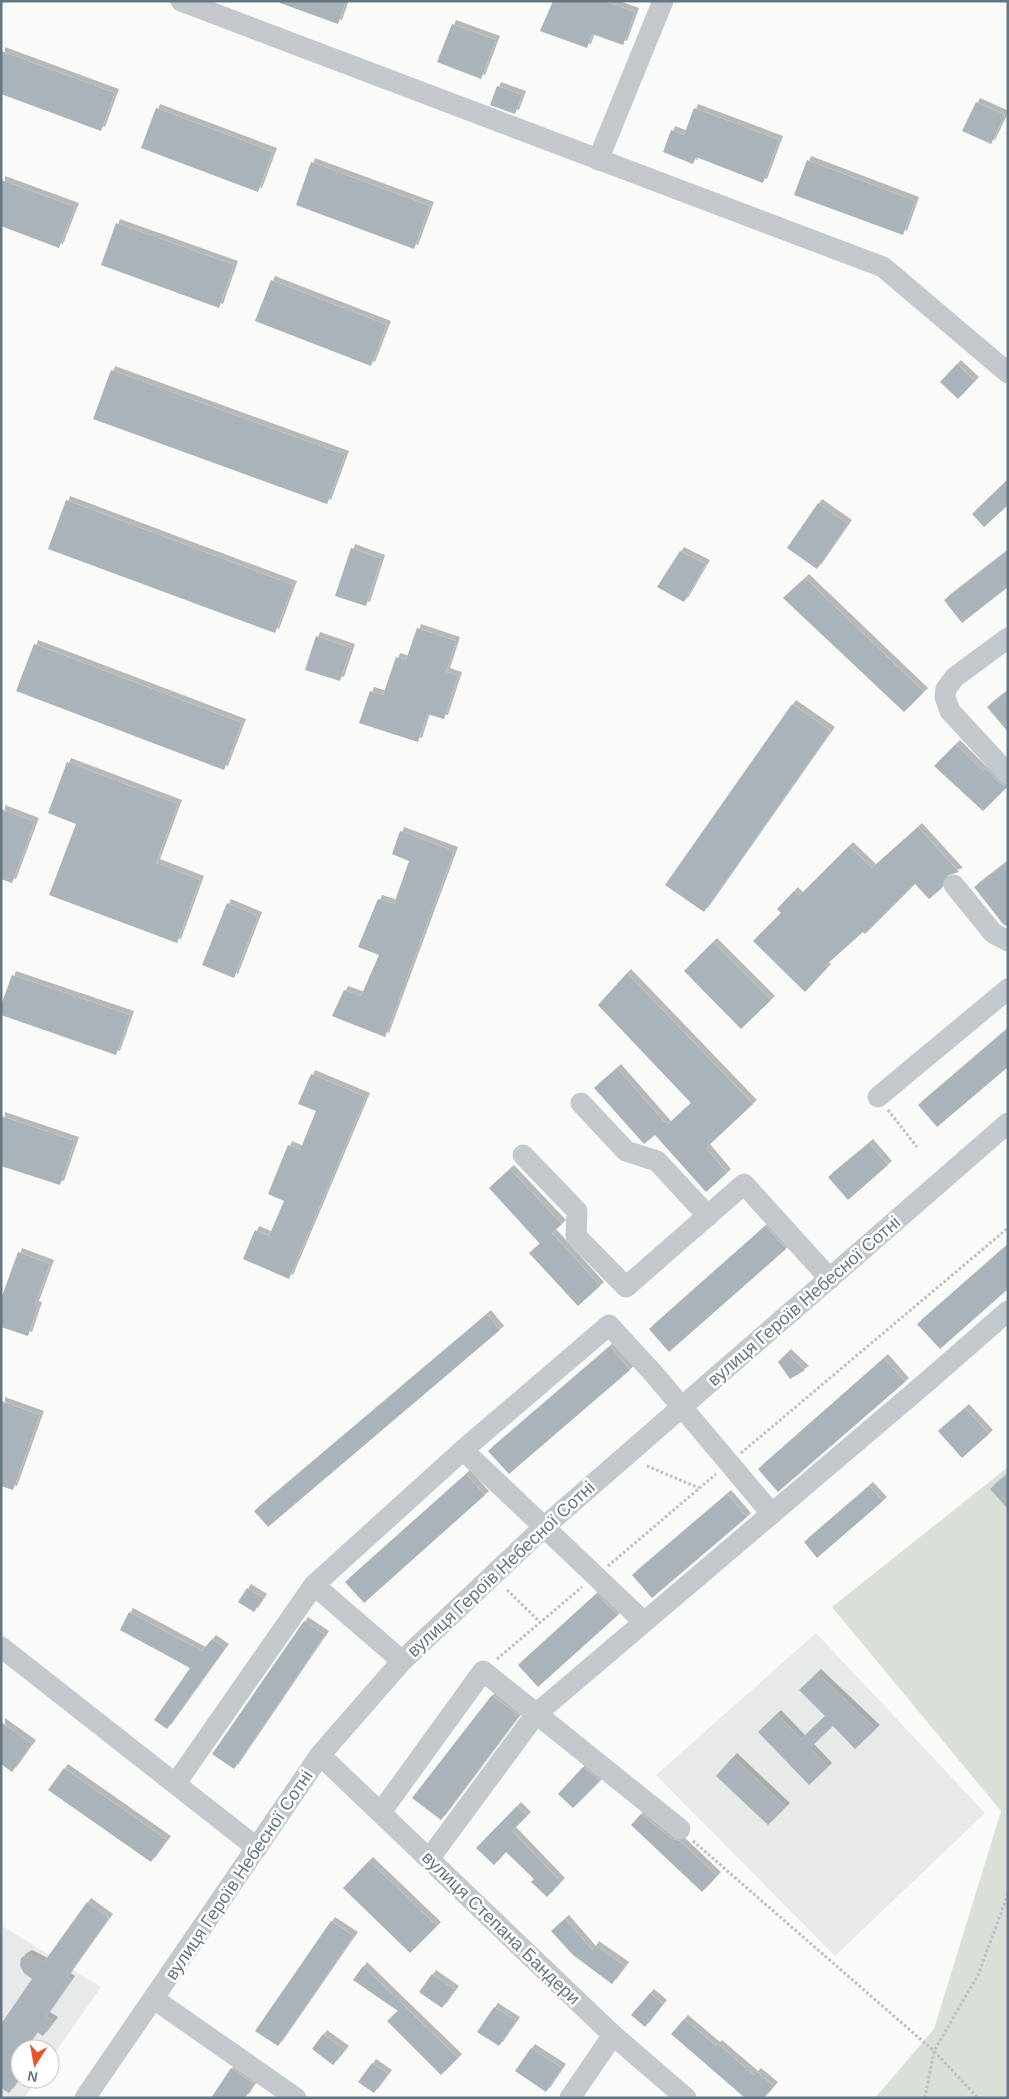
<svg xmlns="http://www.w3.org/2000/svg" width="1009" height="2099" viewBox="0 0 1009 2099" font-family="Helvetica,sans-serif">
	<defs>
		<filter id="shadow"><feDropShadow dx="4" dy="-4" stdDeviation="0" flood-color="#0004"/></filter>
	</defs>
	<rect width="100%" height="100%" fill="#fafaf8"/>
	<g fill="#e8e9e9">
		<path d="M 816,1633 L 985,1813 L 835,1956 L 656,1775 Z"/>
		<path d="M 1,1925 L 101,1987 L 50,2060 L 50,2049 L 20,2049 L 20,2079 L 37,2079 L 24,2098 L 1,2098 Z"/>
	</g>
	<path fill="#dadfd7" d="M 1008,1467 L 1008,2098 L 875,2098 L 934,2029 L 1001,1811 L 832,1607 Z"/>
	<g fill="#aab3b9" filter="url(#shadow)">
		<path d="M 280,1 L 346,1 L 338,24 L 280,3 Z"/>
		<path d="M 553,1 L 604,1 L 635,12 L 623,45 L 592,34 L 587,48 L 540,31 Z"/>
		<path d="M 452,24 L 496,40 L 481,79 L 437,62 Z"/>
		<path d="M 1,51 L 115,93 L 101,131 L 1,94 Z"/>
		<path d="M 497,86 L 522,95 L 515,114 L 490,105 Z"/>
		<path d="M 976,102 L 1005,115 L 991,144 L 962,131 Z"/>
		<path d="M 156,108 L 273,152 L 258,192 L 141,148 Z"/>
		<path d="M 694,108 L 779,140 L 763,183 L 696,157 L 693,164 L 663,152 L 671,130 L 684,135 Z"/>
		<path d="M 807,160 L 915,201 L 903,235 L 794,195 Z"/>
		<path d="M 311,162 L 430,206 L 414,249 L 296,205 Z"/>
		<path d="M 1,180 L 75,207 L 59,248 L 1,226 Z"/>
		<path d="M 116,223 L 234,265 L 219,308 L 101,265 Z"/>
		<path d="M 271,280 L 387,325 L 371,366 L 255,321 Z"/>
		<path d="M 957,364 L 975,381 L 958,399 L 940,382 Z"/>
		<path d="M 111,370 L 345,455 L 327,504 L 93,419 Z"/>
		<path d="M 1008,479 L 1008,505 L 984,527 L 972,514 Z"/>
		<path d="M 66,500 L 293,585 L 275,633 L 48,549 Z"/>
		<path d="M 818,503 L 848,524 L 817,569 L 787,548 Z"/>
		<path d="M 351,548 L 381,559 L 366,606 L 335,596 Z"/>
		<path d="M 1008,550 L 1008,587 L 962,623 L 944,600 Z"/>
		<path d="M 680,551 L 706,564 L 684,602 L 657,587 Z"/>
		<path d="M 805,578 L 924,692 L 904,712 L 783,598 Z"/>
		<path d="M 417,628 L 456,641 L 446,672 L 458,676 L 444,719 L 427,714 L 418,742 L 359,723 L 370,691 L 383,695 L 396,657 L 406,660 Z"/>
		<path d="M 316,636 L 351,648 L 340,681 L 305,670 Z"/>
		<path d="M 34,644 L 242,723 L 224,770 L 16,691 Z"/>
		<path d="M 1008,690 L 1008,732 L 987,707 Z"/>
		<path d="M 792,704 L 831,731 L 704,912 L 665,885 Z"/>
		<path d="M 956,744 L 983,771 L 986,768 L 999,783 L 1008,786 L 983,811 L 934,766 Z"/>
		<path d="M 67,762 L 178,804 L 156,863 L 200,880 L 177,943 L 49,895 L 76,824 L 48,813 Z"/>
		<path d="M 1,809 L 35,822 L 12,883 L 1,879 Z"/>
		<path d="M 918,827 L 959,872 L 946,876 L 942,888 L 929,899 L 915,884 L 865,934 L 863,932 L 825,966 L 827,968 L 805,992 L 753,941 L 781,913 L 777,909 L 794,891 L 799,896 L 849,846 L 872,868 Z"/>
		<path d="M 400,831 L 454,851 L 385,1037 L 332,1016 L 344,990 L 361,996 L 379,955 L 358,947 L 378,899 L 394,904 L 409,861 L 392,854 Z"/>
		<path d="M 1008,861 L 1008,927 L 1003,924 L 974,887 Z"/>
		<path d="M 227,903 L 258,916 L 234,978 L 202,965 Z"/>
		<path d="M 713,942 L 771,1000 L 741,1029 L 684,971 Z"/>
		<path d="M 627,973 L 753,1104 L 706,1148 L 727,1173 L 706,1192 L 655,1135 L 644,1144 L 594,1088 L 617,1068 L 667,1125 L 691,1103 L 598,1005 Z"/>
		<path d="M 12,975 L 130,1015 L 116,1055 L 1,1015 L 1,1005 Z"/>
		<path d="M 1008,1028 L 1008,1067 L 937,1127 L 918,1105 Z"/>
		<path d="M 311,1074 L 366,1097 L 289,1279 L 243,1259 L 255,1230 L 269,1236 L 284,1201 L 268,1194 L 288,1145 L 300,1150 L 316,1111 L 298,1104 Z"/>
		<path d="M 1,1116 L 75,1141 L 60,1185 L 1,1166 Z"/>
		<path d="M 869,1143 L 888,1165 L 848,1200 L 828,1177 Z"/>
		<path d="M 510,1169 L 562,1224 L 552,1233 L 600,1286 L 578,1306 L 529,1253 L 540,1244 L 489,1188 Z"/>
		<path d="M 765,1226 L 786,1249 L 669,1352 L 649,1329 Z"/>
		<path d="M 1008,1244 L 1008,1289 L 940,1349 L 917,1324 Z"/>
		<path d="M 18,1252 L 50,1264 L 35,1305 L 38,1306 L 28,1336 L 1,1327 L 1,1299 Z"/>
		<path d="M 487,1314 L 500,1330 L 268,1527 L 254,1511 Z"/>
		<path d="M 610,1346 L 630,1370 L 509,1474 L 488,1451 Z"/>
		<path d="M 787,1353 L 805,1370 L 790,1379 L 778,1362 Z"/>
		<path d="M 884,1358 L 905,1382 L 778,1492 L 758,1469 Z"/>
		<path d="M 1,1401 L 40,1415 L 13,1490 L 1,1486 Z"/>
		<path d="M 965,1408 L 989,1434 L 962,1458 L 938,1431 Z"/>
		<path d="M 1008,1473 L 1008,1509 L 990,1489 Z"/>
		<path d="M 466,1474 L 485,1495 L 364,1603 L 345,1582 Z"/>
		<path d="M 869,1486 L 883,1501 L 817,1558 L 804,1542 Z"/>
		<path d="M 727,1494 L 747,1517 L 652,1598 L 632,1575 Z"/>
		<path d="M 247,1588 L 263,1598 L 254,1612 L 238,1602 Z"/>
		<path d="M 596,1594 L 618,1615 L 538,1687 L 518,1665 Z"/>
		<path d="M 129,1612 L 202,1651 L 212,1639 L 225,1648 L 167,1729 L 154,1720 L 190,1668 L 120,1630 Z"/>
		<path d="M 304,1621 L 325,1635 L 234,1769 L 212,1754 Z"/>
		<path d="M 817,1673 L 876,1729 L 855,1749 L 833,1726 L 810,1748 L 828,1767 L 809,1785 L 758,1732 L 777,1714 L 801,1739 L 825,1716 L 799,1690 Z"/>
		<path d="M 492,1695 L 519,1716 L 441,1820 L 412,1798 Z"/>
		<path d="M 1,1722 L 32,1744 L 12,1772 L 1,1764 Z"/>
		<path d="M 733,1757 L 786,1807 L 768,1825 L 716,1776 Z"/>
		<path d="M 583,1767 L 600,1781 L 573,1808 L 558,1794 Z"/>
		<path d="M 64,1768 L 167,1840 L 151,1862 L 48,1790 Z"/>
		<path d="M 517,1806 L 527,1816 L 512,1831 L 561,1882 L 547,1897 L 531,1882 L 534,1879 L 506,1852 L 494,1865 L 476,1848 Z"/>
		<path d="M 641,1814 L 672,1839 L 680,1841 L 717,1876 L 702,1892 L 631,1825 Z"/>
		<path d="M 369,1861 L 437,1926 L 410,1953 L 343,1888 Z"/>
		<path d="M 87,1902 L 109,1918 L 67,1977 L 71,1980 L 46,2016 L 54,2021 L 43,2036 L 37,2032 L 25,2049 L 20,2049 L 20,2077 L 9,2093 L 1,2088 L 1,2024 L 32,1979 L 24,1973 L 20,1966 L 21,1958 L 28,1954 L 44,1962 Z"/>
		<path d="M 565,1919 L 592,1950 L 595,1945 L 625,1966 L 612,1984 L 573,1955 L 551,1931 Z"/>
		<path d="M 331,1921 L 354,1936 L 278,2046 L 255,2031 Z"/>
		<path d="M 363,1966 L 458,2058 L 441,2075 L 387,2021 L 398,2011 L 353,1980 Z"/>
		<path d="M 432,1974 L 455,1990 L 442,2008 L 419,1992 Z"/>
		<path d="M 650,1993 L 663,2004 L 645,2027 L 631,2015 Z"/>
		<path d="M 494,2007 L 516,2021 L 499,2046 L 477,2032 Z"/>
		<path d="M 684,2019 L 716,2046 L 718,2044 L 754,2075 L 757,2072 L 774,2086 L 764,2098 L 745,2098 L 671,2034 Z"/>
		<path d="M 323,2034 L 345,2050 L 333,2065 L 312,2049 Z"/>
		<path d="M 531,2048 L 562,2068 L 546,2092 L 515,2071 Z"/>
		<path d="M 372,2063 L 388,2074 L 374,2093 L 358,2082 Z"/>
		<path d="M 231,2068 L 254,2084 L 245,2098 L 211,2098 Z"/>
	</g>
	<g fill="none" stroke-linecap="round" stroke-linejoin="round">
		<g stroke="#bbbfc2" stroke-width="3" stroke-dasharray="2.5 2.5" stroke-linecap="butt">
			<path d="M 888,1110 L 917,1147"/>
			<path d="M 741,1453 L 1008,1228"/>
			<path d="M 647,1466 L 699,1488"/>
			<path d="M 608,1566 L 716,1474"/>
			<path d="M 507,1590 L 540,1622"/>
			<path d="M 497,1659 L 582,1587"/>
			<path d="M 693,1841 L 934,2051 L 978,2098"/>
			<path d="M 925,2098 L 934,2051 L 978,1975 L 1008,1894"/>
		</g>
		<g stroke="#c3c8cc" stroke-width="21">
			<path d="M 181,1 L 883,267 L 1008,373"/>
			<path d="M 598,160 L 663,1"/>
			<path d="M 1008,638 L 955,677 L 946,689 L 945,697 L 950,711 L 1008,774"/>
			<path d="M 954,885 L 993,933 L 1008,941"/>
			<path d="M 878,1097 L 1008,989"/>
			<path d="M 581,1103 L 626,1151 L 657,1161 L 708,1216"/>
			<path d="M 523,1155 L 577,1211 L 576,1236 L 626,1287 L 744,1184 L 830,1279"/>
			<path d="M 463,1450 L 644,1622"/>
			<path d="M 314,1585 L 402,1661"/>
			<path d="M 1,1647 L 257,1848"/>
			<path d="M 320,1755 L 613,2035 L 686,2098"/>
			<path d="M 176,1783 L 314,1585 L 463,1450 L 609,1325 L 654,1374 L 772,1514"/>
			<path d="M 381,1812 L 483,1671 L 680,1829"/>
			<path d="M 429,1859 L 536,1714 L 929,1380 L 1008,1311"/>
			<path d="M 154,1999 L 296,2098"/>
			<path d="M 85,2098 L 320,1755 L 402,1661 L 544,1527 L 1008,1123"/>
			<path d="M 570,2098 L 613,2035"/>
		</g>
	</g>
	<g text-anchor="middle" stroke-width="5" stroke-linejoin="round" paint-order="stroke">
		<g font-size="18" fill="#657683" stroke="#fff">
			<text transform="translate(804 1301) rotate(-41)" y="6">вулиця Героїв Небесної Сотні</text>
			<text transform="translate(501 1569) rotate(-43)" y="6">вулиця Героїв Небесної Сотні</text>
			<text transform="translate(239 1875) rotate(-56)" y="6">вулиця Героїв Небесної Сотні</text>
			<text transform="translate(501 1928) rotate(44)" y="6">вулиця Степана Бандери</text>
		</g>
	</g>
	<rect width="1009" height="2099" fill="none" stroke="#657683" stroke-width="5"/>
	<g transform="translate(35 2064) rotate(191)"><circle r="24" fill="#ffffff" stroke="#c1c8cd"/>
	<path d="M0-4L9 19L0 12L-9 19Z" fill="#e4572e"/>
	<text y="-8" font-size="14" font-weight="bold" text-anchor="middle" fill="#657683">N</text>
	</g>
</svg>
